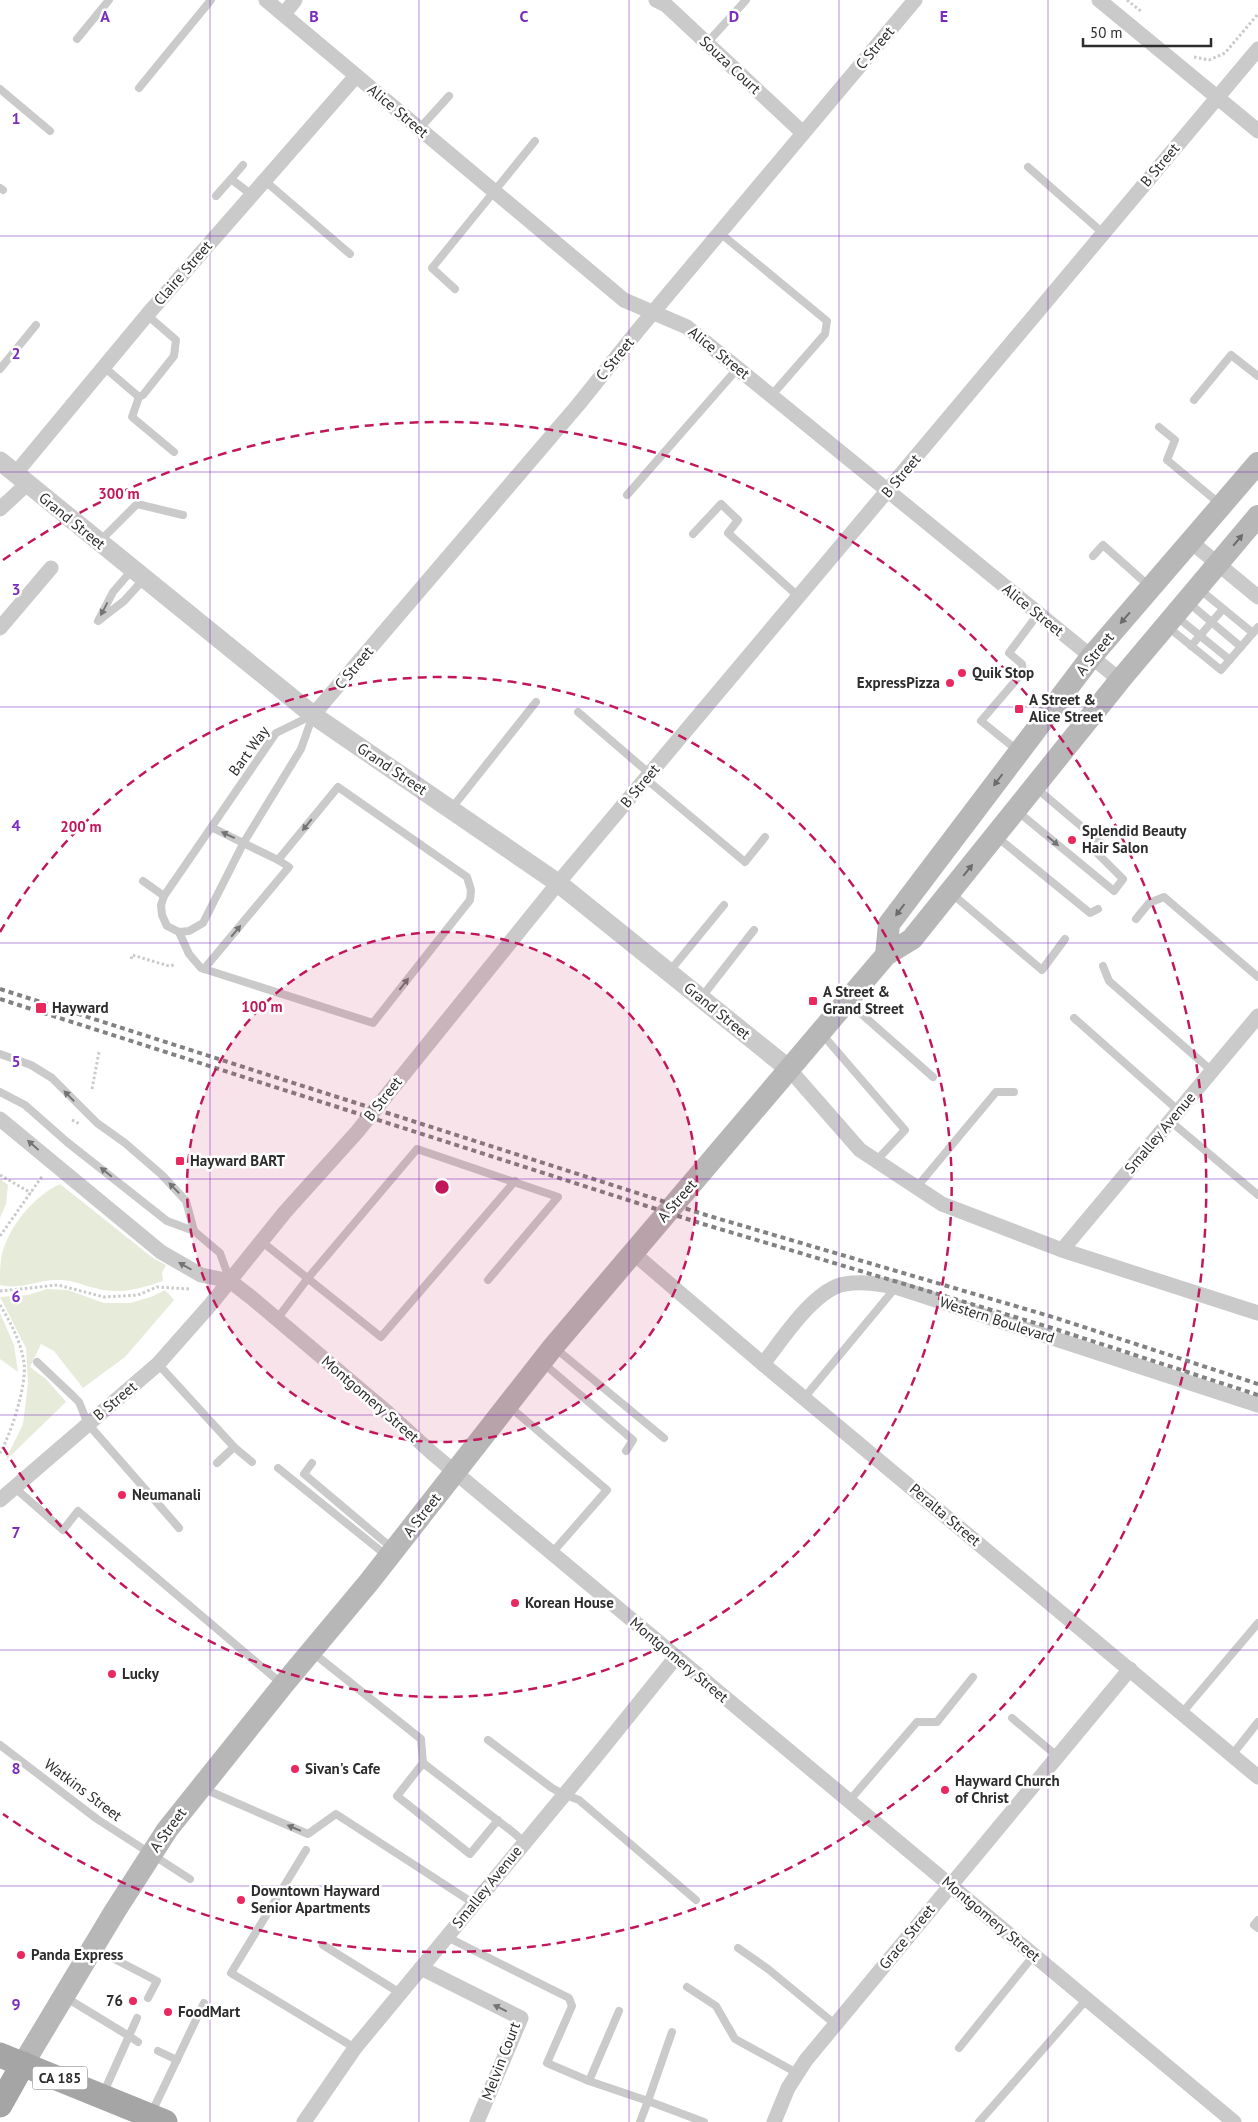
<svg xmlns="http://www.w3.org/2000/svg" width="1258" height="2122" viewBox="0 0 1258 2122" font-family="'PT Sans',sans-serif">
	<rect width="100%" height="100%" fill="#fff"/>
	<g fill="#e7ebd9">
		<path d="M 0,1179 L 8,1185 L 6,1204 L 0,1218 Z"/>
		<path d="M 60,1184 L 153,1258 L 166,1265 L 162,1273 L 163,1281 C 140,1289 119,1295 95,1288 C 82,1285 71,1279 57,1280 C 37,1280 22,1290 0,1285 C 0,1274 0,1263 2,1254 C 9,1226 34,1196 60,1184 Z"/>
		<path d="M 47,1289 L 68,1290 L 104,1303 L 130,1303 L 151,1297 L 165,1290 L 174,1300 L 125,1357 L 83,1388 L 54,1351 L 41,1344 L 30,1367 L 46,1379 L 66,1402 L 5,1461 L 23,1424 L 28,1383 L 26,1348 L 0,1297 L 28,1295 Z"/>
		<path d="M 0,1313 L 14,1345 L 18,1372 L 0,1359 Z"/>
	</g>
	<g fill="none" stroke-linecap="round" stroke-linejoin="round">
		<g stroke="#cacaca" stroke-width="3" stroke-dasharray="2.5 2.5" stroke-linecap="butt">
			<path d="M 1127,0 L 1142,12"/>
			<path d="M 1194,57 L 1209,60 L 1225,53 L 1258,14"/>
			<path d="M 131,959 L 132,955 L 169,966 L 174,965"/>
			<path d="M 92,1089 L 99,1052"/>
			<path d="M 72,1120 L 80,1124"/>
			<path d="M 0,1175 L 31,1193"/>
			<path d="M 0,1236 L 43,1175"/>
			<path d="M 0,1291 L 58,1285 L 104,1297 L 138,1295 L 157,1287 L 189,1289"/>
			<path d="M 0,1305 C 11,1323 21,1342 24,1363 C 27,1385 11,1434 0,1453"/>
		</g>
		<g stroke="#cacaca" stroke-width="8">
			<path d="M 77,39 L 109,0"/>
			<path d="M 707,43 L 746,0"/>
			<path d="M 139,88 L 211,0"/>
			<path d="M 0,89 L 50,131"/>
			<path d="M 419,129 L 449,96"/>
			<path d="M 1028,167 L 1104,234"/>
			<path d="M 231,179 L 243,165"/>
			<path d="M 264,180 L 350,254"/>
			<path d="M 0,188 L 3,190"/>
			<path d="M 216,196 L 231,179 L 252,195"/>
			<path d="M 720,233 L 827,321 L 825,334 L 771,396"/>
			<path d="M 455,289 L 432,268 L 535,141"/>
			<path d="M 104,367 L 139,397 L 132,417 L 174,452"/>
			<path d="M 0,369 L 36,325"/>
			<path d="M 139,397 L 143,395 L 174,356 L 176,340 L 147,315"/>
			<path d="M 1194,400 L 1231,355 L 1258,376"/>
			<path d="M 1159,427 L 1175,440 L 1167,460 L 1220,504"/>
			<path d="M 627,495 L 738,368"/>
			<path d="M 693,534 L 721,504 L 738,520 L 728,533 L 799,597"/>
			<path d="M 99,542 L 137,504 L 183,515"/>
			<path d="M 1093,556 L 1103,545 L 1149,586"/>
			<path d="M 132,570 L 113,592 L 98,621 L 124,601 L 144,579"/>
			<path d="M 1198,588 L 1253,633"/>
			<path d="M 1189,603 L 1241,647"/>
			<path d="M 1177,617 L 1230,660"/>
			<path d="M 1168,627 L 1221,670 L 1258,627"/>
			<path d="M 1191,646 L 1223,609"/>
			<path d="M 578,712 L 650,774"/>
			<path d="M 313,715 L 301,749 L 244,842 L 203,923 L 189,931 L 179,932 L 167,926 L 162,915 L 161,905 L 164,896 L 276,733 Z"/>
			<path d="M 1018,751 L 981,721 L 1023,672 L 1022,664 L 1009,653 L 1038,614"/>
			<path d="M 646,779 L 745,862 L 765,837"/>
			<path d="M 451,809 L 536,702"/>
			<path d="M 1017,811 L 1114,891 L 1123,879 L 1097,853 L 1101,843 L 1035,787"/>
			<path d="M 997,837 L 1090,913 L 1098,909"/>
			<path d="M 143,881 L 164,896"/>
			<path d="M 951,893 L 1042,970 L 1065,939"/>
			<path d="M 1136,919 L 1149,903 L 1164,897 L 1258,977"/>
			<path d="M 179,932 L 189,954 L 201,968 L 373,1023 L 470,900 L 471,890 L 467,877 L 338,787 L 278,860 L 213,828"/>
			<path d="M 1103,966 L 1109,981 L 1212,1071"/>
			<path d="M 204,969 L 289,867 L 278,860"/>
			<path d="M 669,972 L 724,905"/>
			<path d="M 701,998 L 754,930"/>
			<path d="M 849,1003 L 933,1077"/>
			<path d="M 1074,1018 L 1179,1111"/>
			<path d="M 822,1034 L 905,1130 L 876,1161"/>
			<path d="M 0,1054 L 31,1065 L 52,1078 L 97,1123 L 125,1143 L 162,1175 L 186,1201 L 194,1231"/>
			<path d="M 0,1092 L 25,1105 L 67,1142 L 167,1221 L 194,1231 L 220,1253 L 230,1281"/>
			<path d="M 1170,1121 L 1258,1195"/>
			<path d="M 916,1188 L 996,1092 L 1014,1092"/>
			<path d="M 261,1241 L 381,1337 L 515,1181"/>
			<path d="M 277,1319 L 308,1278 L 417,1149 L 558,1197 L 488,1280"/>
			<path d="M 555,1348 L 664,1438"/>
			<path d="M 37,1362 L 73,1396 L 79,1402 L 88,1424 L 179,1528"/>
			<path d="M 543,1363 L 633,1440 L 626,1451"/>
			<path d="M 158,1364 L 234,1447 L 217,1463"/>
			<path d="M 804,1398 L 896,1287"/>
			<path d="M 510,1407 L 607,1490 L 552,1553"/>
			<path d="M 234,1447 L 252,1462"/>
			<path d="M 312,1463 L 304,1474 L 393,1549"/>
			<path d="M 278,1468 L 387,1556"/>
			<path d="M 15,1488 L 63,1530 L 78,1511 L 282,1684"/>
			<path d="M 312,1652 L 421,1739 L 423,1763"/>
			<path d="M 1182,1713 L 1258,1623"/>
			<path d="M 1012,1718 L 1057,1756"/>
			<path d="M 488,1740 L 552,1788 L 563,1794 L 579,1800 L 696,1900"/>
			<path d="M 0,1745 L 97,1819 L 190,1879"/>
			<path d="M 1232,1755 L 1258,1722"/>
			<path d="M 202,1788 L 308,1834 L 336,1814 L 473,1903"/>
			<path d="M 849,1801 L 917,1722 L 937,1722 L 973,1677"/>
			<path d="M 498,1820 L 470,1854 L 397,1796 L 423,1763 L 514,1833 L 524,1842"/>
			<path d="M 306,1850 L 231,1973 L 355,2048"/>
			<path d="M 1258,1920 L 1254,1925 L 1258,1928"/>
			<path d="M 447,1937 L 569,1998 L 572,2006 L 547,2063 L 589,2081 L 648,2101 L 640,2122"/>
			<path d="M 323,1945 L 400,1993"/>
			<path d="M 738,1948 L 768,1969 L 836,2025"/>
			<path d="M 95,1949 L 157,1981 L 148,1998"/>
			<path d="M 687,1987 L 716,2006 L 735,2039 L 797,2073"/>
			<path d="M 65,1997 L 129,2036 L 103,2094"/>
			<path d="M 137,2018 L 129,2036 L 138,2042"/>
			<path d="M 672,2032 L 648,2101 L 704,2122"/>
			<path d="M 959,2048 L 1034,1955"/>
			<path d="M 158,2051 L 177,2060"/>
			<path d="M 589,2081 L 619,2011"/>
			<path d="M 151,2114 L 204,2003"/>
			<path d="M 979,2122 L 1087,1999"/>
		</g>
		<g stroke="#cacaca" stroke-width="15">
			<path d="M 266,0 L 624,300 L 687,327 L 1120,680"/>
			<path d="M 656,0 L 666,5 L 803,133"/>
			<path d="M 1099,0 L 1258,131"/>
			<path d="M 284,14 L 295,0"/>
			<path d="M 15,474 L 147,315 L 356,76"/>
			<path d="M 0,509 L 27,484"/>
			<path d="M 1190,541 L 1258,597"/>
			<path d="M 0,628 L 51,568"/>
			<path d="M 313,715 L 578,405 L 639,329 L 915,0"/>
			<path d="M 789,1069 L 860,1150 L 942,1204 L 1062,1250 L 1258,1313"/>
			<path d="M 0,1119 L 161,1252 L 201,1275 L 230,1281 L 252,1298 L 388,1413 L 432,1453 L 1234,2122"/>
			<path d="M 1062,1250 L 1258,1016"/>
			<path d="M 632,1252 L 763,1364 L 1258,1777"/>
			<path d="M 763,1364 C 782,1340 814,1289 845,1284 C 863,1281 879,1284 896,1287 L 1258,1405"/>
			<path d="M 0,1500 L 158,1364 L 211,1304 L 285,1212 L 357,1132 L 558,883 L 1258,49"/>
			<path d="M 421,1968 L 521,2018 L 477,2122"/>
			<path d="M 304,2122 L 355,2048 L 598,1754 L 676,1657"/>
			<path d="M 774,2122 L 788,2088 L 806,2060 L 1130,1669"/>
		</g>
		<path stroke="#cacaca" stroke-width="19" d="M 0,461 L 313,715 L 558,883 L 789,1069"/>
		<g stroke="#b7b7b7" stroke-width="22">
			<path d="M 886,955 L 889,924 L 1091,657 L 1258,463"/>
			<path d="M 23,2064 L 115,1911 L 167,1830 L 283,1685 L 369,1582 L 553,1347 L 886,955 L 912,939 L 1120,680 L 1258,516"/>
		</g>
		<g stroke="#a5a5a5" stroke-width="25">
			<path d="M 0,2055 L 165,2122"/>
			<path d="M 0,2105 L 23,2064"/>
		</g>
		<g stroke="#828282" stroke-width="4" stroke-dasharray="5 4" stroke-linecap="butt">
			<path d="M 0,989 L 706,1215 L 1056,1318 L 1258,1384"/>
			<path d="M 0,999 L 703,1224 L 1052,1328 L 1258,1395"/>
		</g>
	</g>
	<defs><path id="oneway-solid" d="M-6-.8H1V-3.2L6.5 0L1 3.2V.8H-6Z" transform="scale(1.25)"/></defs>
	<g fill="#6b6b6b">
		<use href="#oneway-solid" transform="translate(1238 540) rotate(-50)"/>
		<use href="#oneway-solid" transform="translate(1125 618) rotate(131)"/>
		<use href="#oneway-solid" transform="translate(998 780) rotate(127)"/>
		<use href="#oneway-solid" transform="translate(968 870) rotate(-51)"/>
		<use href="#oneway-solid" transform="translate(900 910) rotate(127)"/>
	</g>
	<g fill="#747474">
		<use href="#oneway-solid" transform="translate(104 609) rotate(118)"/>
		<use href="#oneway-solid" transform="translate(307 825) rotate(129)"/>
		<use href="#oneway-solid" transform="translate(228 835) rotate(-155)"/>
		<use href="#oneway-solid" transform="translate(1053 841) rotate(40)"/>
		<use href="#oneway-solid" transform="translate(236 931) rotate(-50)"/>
		<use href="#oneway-solid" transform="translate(404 984) rotate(-52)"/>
		<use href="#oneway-solid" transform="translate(69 1096) rotate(-134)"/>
		<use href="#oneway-solid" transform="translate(33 1145) rotate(-139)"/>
		<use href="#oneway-solid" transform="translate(106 1172) rotate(-141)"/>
		<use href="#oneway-solid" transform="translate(174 1188) rotate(-134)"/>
		<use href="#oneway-solid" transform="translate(185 1266) rotate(-150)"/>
		<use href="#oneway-solid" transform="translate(294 1828) rotate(-157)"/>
		<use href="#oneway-solid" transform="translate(500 2008) rotate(-154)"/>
	</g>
	<path fill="none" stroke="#7b2cbf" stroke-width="1" stroke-opacity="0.55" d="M 210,0 L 210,2122M 419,0 L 419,2122M 629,0 L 629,2122M 839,0 L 839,2122M 1048,0 L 1048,2122M 0,236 L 1258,236M 0,472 L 1258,472M 0,707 L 1258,707M 0,943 L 1258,943M 0,1179 L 1258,1179M 0,1415 L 1258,1415M 0,1650 L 1258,1650M 0,1886 L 1258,1886"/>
	<circle cx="442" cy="1187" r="255" fill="#c2185b" fill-opacity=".12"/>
	<g fill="none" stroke="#c2185b" stroke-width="2.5" stroke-dasharray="9 6">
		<circle cx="442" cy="1187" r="255"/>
		<path d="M0 932A510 510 0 1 1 0 1442"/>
		<path d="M3 560A765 765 0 1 1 3 1814"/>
	</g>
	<g fill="#ea2860" stroke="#fff" stroke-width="2">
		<circle cx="962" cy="673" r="5"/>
		<circle cx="950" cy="683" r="5"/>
		<rect x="1014" y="704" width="10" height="10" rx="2.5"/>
		<circle cx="1072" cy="840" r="5"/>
		<rect x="808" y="996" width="10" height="10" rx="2.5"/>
		<rect x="35" y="1002" width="12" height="12" rx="2.5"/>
		<rect x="175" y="1156" width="10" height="10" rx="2.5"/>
		<circle cx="122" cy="1495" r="5"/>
		<circle cx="515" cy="1603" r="5"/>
		<circle cx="112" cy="1674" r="5"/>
		<circle cx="295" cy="1769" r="5"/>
		<circle cx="945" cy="1790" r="5"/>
		<circle cx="241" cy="1900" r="5"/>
		<circle cx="21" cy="1955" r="5"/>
		<circle cx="133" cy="2001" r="5"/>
		<circle cx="168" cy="2012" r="5"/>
	</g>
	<g text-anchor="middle" stroke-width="5" stroke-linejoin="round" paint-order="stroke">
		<rect fill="#fff" stroke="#6c6c6c" stroke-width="1" x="32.5" y="2066.5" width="55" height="23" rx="4"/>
		<g font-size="14" font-weight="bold" fill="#2d2d2d">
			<text x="60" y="2083">CA 185</text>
		</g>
		<g font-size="15" fill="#2d2d2d" stroke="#fff">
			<text transform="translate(875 48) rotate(-50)" y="5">C Street</text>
			<text transform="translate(730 65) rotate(43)" y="5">Souza Court</text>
			<text transform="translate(398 111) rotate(40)" y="5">Alice Street</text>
			<text transform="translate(1160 165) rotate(-50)" y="5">B Street</text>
			<text transform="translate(183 273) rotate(-49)" y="5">Claire Street</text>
			<text transform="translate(719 353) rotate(39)" y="5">Alice Street</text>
			<text transform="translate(615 359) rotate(-51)" y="5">C Street</text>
			<text transform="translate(901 476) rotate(-50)" y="5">B Street</text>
			<text transform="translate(72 521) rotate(39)" y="5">Grand Street</text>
			<text transform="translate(1033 610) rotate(39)" y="5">Alice Street</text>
			<text transform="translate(1095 654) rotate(-51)" y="5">A Street</text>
			<text transform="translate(354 668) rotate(-50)" y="5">C Street</text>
			<text transform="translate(249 751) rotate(-54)" y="5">Bart Way</text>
			<text transform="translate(392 769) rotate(34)" y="5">Grand Street</text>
			<text transform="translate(640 786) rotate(-50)" y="5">B Street</text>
			<text transform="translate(717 1011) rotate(39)" y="5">Grand Street</text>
			<text transform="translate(383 1099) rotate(-52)" y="5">B Street</text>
			<text transform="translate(1160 1133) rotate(-50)" y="5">Smalley Avenue</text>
			<text transform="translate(677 1201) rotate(-49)" y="5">A Street</text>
			<text transform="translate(997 1320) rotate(18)" y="5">Western Boulevard</text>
			<text transform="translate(370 1399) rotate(41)" y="5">Montgomery Street</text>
			<text transform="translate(115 1401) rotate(-40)" y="5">B Street</text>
			<text transform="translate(422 1515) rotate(-52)" y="5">A Street</text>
			<text transform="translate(945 1515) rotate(40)" y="5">Peralta Street</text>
			<text transform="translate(679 1660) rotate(40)" y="5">Montgomery Street</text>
			<text transform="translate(83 1790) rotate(37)" y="5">Watkins Street</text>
			<text transform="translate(168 1830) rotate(-54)" y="5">A Street</text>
			<text transform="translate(487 1887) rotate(-51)" y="5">Smalley Avenue</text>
			<text transform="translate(991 1919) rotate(40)" y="5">Montgomery Street</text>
			<text transform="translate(907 1937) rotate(-51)" y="5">Grace Street</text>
			<text transform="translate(501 2061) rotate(-69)" y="5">Melvin Court</text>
		</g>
		<g font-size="15" font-weight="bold" fill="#2d2d2d" stroke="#fff" text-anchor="start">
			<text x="972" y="678">Quik Stop</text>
			<text x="940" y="688" text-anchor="end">ExpressPizza</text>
			<text x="1029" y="705">A Street &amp;<tspan x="1029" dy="17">Alice Street</tspan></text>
			<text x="1082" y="836">Splendid Beauty<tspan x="1082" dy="17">Hair Salon</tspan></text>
			<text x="823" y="997">A Street &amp;<tspan x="823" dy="17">Grand Street</tspan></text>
			<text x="52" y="1013">Hayward</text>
			<text x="190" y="1166">Hayward BART</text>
			<text x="132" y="1500">Neumanali</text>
			<text x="525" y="1608">Korean House</text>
			<text x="122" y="1679">Lucky</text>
			<text x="305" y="1774">Sivan's Cafe</text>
			<text x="955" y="1786">Hayward Church<tspan x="955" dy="17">of Christ</tspan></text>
			<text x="251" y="1896">Downtown Hayward<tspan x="251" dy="17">Senior Apartments</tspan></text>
			<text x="31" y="1960">Panda Express</text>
			<text x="123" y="2006" text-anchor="end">76</text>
			<text x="178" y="2017">FoodMart</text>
		</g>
	</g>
	<g font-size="16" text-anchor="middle" font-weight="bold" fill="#7b2cbf" stroke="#fff" stroke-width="5" stroke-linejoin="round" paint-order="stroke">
		<text x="105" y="22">A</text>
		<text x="314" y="22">B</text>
		<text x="524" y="22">C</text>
		<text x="734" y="22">D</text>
		<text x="944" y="22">E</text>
		<text x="16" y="124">1</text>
		<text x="16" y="359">2</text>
		<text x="16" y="595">3</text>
		<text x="16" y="831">4</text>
		<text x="16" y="1067">5</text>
		<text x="16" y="1302">6</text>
		<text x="16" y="1538">7</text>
		<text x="16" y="1774">8</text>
		<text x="16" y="2010">9</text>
	</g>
	<circle cx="442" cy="1187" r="8" fill="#c2185b" stroke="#fff" stroke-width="2.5"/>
	<g font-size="15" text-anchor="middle" font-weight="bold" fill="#c2185b" stroke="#fff" stroke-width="5" stroke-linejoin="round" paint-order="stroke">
		<text x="119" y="499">300 m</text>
		<text x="81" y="832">200 m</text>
		<text x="262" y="1012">100 m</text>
	</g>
	<path d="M1083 38v8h128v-8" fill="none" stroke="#2d2d2d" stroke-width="2.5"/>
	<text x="1090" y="38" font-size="15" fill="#2d2d2d" stroke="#ffffff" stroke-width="4" paint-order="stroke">50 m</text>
</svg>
